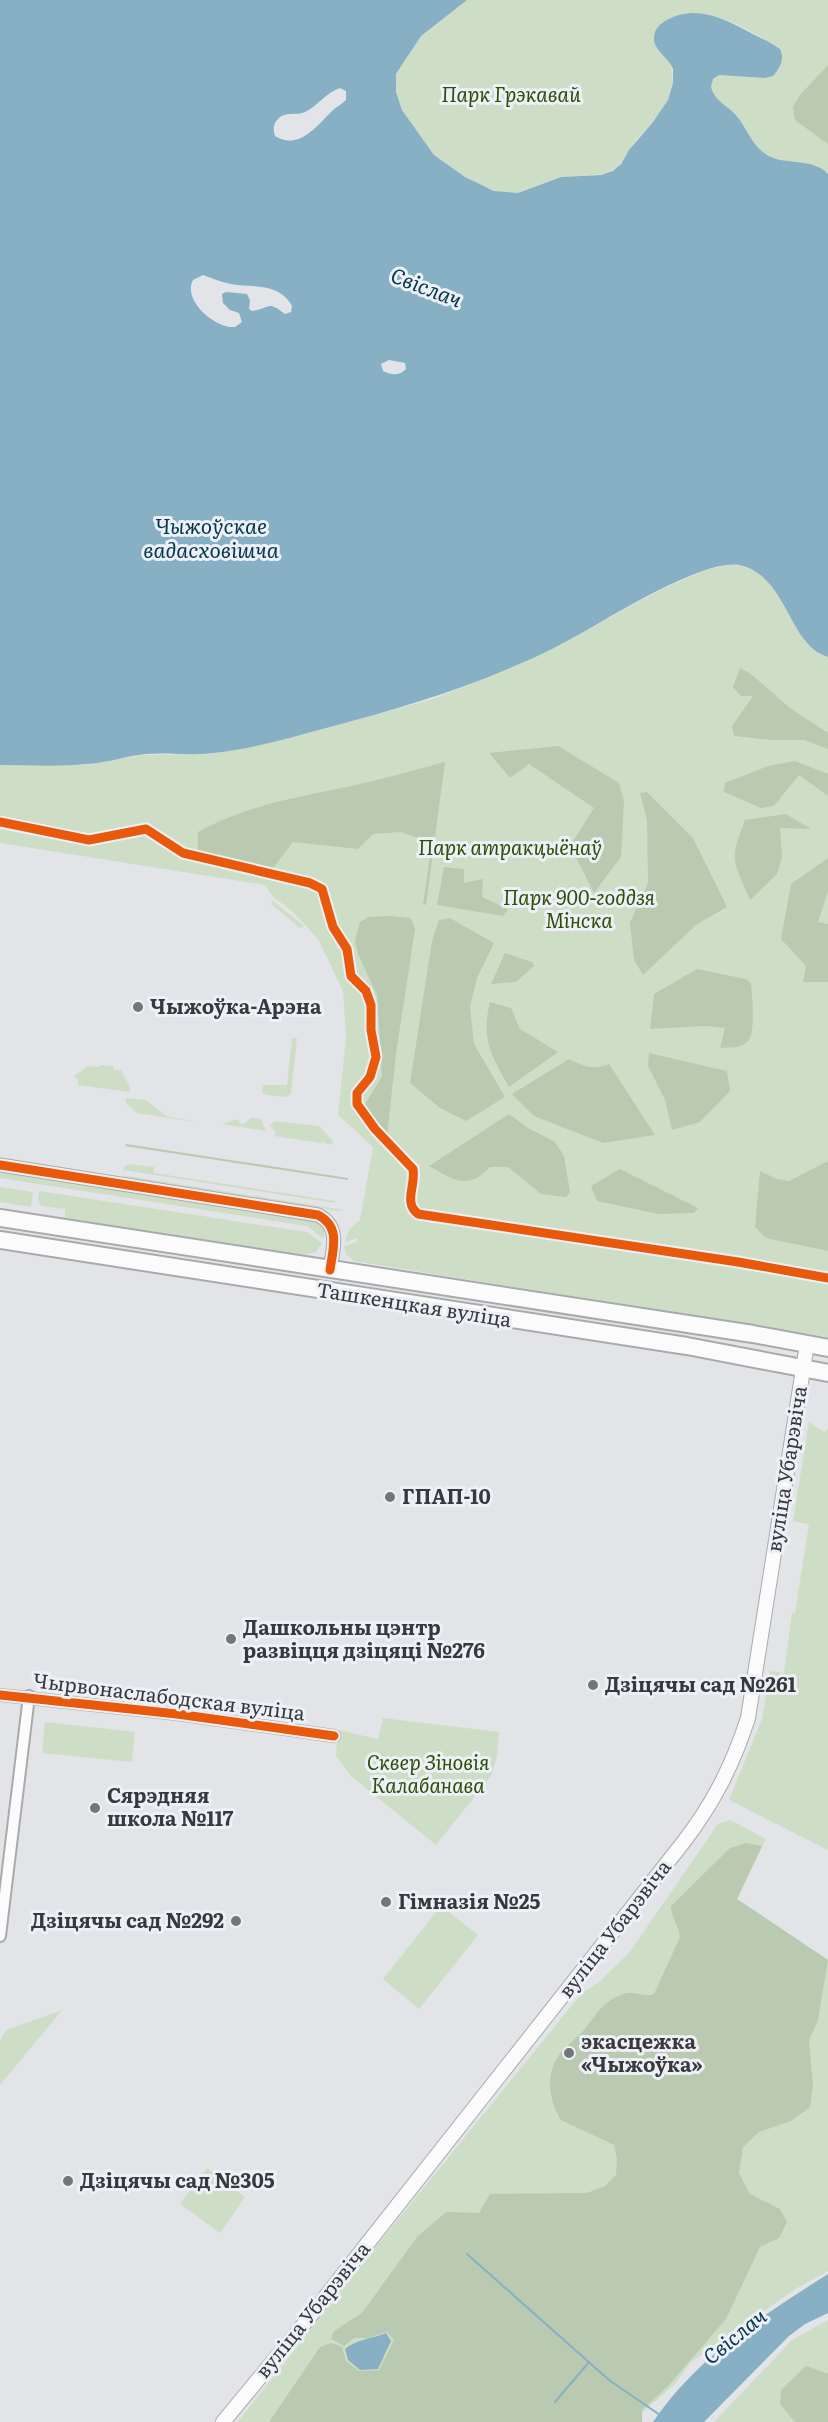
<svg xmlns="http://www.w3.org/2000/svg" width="828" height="2422" viewBox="0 0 828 2422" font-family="Literata,serif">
	<rect width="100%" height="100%" fill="#e2e4e7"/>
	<g fill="#cedec6">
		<path d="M 467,0 L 828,0 L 828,174 C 814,158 789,166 771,157 C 752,148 749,129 736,115 C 729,107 717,102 712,92 C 710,87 711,84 713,79 L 719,75 L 765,78 L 773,76 L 781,64 L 782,52 L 777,46 C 747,30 702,0 668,20 C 662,24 658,32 654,38 L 656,47 L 671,63 L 673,83 L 668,100 L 659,114 L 634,143 L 617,168 L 607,174 L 561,177 L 518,193 L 502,193 L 484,187 L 465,177 L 434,155 L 402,110 L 396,92 L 396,75 L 421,36 Z"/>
		<path d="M 729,564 C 792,569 785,645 828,657 L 828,1338 L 354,1261 L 346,1254 L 344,1246 L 357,1242 L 357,1238 L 346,1242 C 345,1231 353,1226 360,1220 L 373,1147 L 338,1115 L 346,1038 L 343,991 L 318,939 L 292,911 L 273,897 L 265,885 L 0,843 L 0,765 L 84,765 L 144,755 L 212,754 L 299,735 L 385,712 L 433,699 L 517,665 L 559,645 L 662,589 L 703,571 Z"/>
		<path d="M 273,901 L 304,926 L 300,928 L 271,904 Z"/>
		<path d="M 292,1038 L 297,1038 L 291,1094 L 286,1097 L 266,1095 L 262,1092 L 263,1085 L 287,1085 Z"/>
		<path d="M 100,1065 L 113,1066 L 114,1070 L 121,1070 L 130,1087 L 130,1092 L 78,1085 L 78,1080 L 74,1076 L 88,1066 L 99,1067 Z"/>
		<path d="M 127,1098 L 146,1100 L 166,1116 L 202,1123 L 137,1113 L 125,1102 Z"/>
		<path d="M 251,1118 L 261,1119 L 266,1131 L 222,1124 L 237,1119 L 241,1124 L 244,1124 Z"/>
		<path d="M 275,1121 L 319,1126 L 334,1142 L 330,1145 L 323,1142 L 321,1143 L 274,1136 L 276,1133 L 270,1125 Z"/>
		<path d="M 130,1164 L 154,1167 L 154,1173 L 335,1201 L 335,1203 L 123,1170 L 125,1166 Z"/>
		<path d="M 0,1171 L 315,1219 L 324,1227 L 324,1239 L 307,1226 L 0,1178 Z"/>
		<path d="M 122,1175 L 344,1210 L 340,1211 L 125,1177 Z"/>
		<path d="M 0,1187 L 33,1192 L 31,1207 L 0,1202 Z"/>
		<path d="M 39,1191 L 307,1232 L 322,1243 L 316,1252 L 303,1255 L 65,1218 L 65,1209 L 41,1206 L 38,1201 Z"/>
		<path d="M 809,1422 L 824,1432 L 828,1429 L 828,1850 L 729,1800 L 762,1719 L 770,1671 L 784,1673 L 792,1613 L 795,1613 L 809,1524 L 793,1521 Z"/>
		<path d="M 383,1718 L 499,1732 L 497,1757 L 491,1776 L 436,1845 L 351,1776 L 336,1756 L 338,1730 L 378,1739 Z"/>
		<path d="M 45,1722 L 135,1732 L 132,1762 L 42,1753 Z"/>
		<path d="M 730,1820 L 766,1839 L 737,1899 L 828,1960 L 828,2271 L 797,2288 L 690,2363 L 674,2385 L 642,2413 L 642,2422 L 238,2422 L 362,2264 L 581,1994 L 599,1982 L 629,1953 L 718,1824 Z"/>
		<path d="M 441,1906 L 478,1935 L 419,2009 L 383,1979 Z"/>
		<path d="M 62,2010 L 0,2085 L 0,2041 L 6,2030 Z"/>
		<path d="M 207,2168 L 245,2197 L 220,2233 L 180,2204 Z"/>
		<path d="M 828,2320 L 828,2422 L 714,2422 L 792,2340 Z"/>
	</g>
	<g fill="#b9cab1">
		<path d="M 828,65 L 828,144 L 795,120 L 793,107 L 800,95 Z"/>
		<path d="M 740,668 L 751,674 L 790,708 L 828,733 L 828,749 L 804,740 L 772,740 L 734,736 L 732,726 L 753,696 L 741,696 L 733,687 Z"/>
		<path d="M 558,746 L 619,783 L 624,801 L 621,857 L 594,893 L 570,846 L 594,808 L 529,764 L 510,778 L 489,753 Z"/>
		<path d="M 795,761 L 828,774 L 828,796 L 799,775 L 774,806 L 761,808 L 724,792 L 725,783 L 768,766 Z"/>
		<path d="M 445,762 L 426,905 L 423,904 L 432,843 L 401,832 L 373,834 L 358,849 L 293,842 L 270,872 L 198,851 L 198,832 C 249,804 296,798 351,786 C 383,779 414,770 445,762 Z"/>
		<path d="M 647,792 L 693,838 L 727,907 L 697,924 L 643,975 L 634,960 L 630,923 L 648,883 L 647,820 L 640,793 Z"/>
		<path d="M 786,814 L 811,829 L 780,828 L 782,858 L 777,874 L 750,900 C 733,860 729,861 745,820 Z"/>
		<path d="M 828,858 L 828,891 L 818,922 L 828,924 L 828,982 L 803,982 L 806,966 L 781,939 L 791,884 Z"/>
		<path d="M 444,867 L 464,869 L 464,883 L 483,879 L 482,897 L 508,909 L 503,916 L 437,905 Z"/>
		<path d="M 391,916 L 411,918 L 415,929 L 396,1054 L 387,1137 L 363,1108 L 382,1076 L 377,995 L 358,954 L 355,941 L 360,922 L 368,917 Z"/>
		<path d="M 450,918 L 494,943 L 477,978 L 470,1007 L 474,1044 L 505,1097 L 466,1121 L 440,1108 L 410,1083 L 432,941 L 439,920 Z"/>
		<path d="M 505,953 L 532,962 L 534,966 L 516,982 L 491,984 Z"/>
		<path d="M 697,969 L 746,979 L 751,983 C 752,995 756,1033 748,1041 C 741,1049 729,1047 720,1048 L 725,1028 L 705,1026 L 650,1029 L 654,994 Z"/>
		<path d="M 490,1002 L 511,1008 L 520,1029 L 558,1052 L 509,1087 C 491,1055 481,1040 490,1002 Z"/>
		<path d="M 649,1053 L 727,1071 L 730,1091 L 700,1122 L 672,1130 L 665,1100 L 648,1066 Z"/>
		<path d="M 569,1059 C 584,1067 593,1070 609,1064 L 655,1135 L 603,1143 L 534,1116 L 512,1094 Z"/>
		<path d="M 509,1114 L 528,1128 L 555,1142 L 564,1156 L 570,1192 L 566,1197 L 541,1194 L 508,1167 L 490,1167 C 467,1191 454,1180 429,1166 Z"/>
		<path d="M 126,1144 L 348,1178 L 348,1180 L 125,1146 Z"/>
		<path d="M 828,1161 L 828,1251 L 766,1238 L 755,1227 L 760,1171 L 777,1179 L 789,1181 Z"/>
		<path d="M 620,1169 L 698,1208 L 694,1213 L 658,1214 L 597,1201 L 591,1186 Z"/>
		<path d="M 746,1843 L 762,1846 L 737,1899 L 828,1960 L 818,2020 L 809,2040 L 813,2085 L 810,2107 L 791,2121 L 759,2132 L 743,2147 L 739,2173 L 750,2194 L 780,2209 L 787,2222 L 779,2238 L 760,2247 L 726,2319 L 669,2385 L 642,2410 L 642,2422 L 269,2422 L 320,2347 L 331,2343 L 342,2347 L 346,2361 L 359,2371 L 379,2370 L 394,2340 L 387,2332 L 368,2338 L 354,2338 L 344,2346 L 331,2339 L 334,2331 L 362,2313 L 417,2237 L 446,2212 L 479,2213 L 490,2194 L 587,2193 L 605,2186 L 616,2175 L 617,2159 L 614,2145 L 561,2120 C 550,2102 545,2078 557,2058 C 563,2048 575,2040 583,2031 C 597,2015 601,2002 623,1994 C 633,1990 643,1998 654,1994 L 680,1937 C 679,1925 671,1918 671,1906 L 730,1848 Z"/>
		<path d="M 806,2366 L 828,2374 L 828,2422 L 795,2422 L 780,2404 L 781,2390 Z"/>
	</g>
	<g fill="#87b0c5" fill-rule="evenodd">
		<path d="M 0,0 L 467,0 L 421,36 L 396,74 L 396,92 L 402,110 L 434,155 L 465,177 L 494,191 L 518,193 L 561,177 L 601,175 L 613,171 L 621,164 L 629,150 L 653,122 L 668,100 L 673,83 L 673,69 C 669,58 653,50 654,38 C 654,29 660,24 667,20 C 697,4 724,19 751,33 C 760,38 771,42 780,49 C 785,59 780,68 773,76 L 765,78 L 719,75 L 713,79 L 711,87 C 714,100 726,105 735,114 C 747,127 751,145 767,155 C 785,166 813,157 828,174 L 828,657 C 788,646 788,575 739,565 C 705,559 619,612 587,630 C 564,643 541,655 517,665 C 456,692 394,710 330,727 C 292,737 253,749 214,753 C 191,756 168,752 146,754 C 126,756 107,763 87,764 C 58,767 29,765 0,765 ZM 340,88 L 346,91 L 346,100 C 342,104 336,107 331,112 C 317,126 298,151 275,136 C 273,130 273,124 278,119 C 285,111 296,116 305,112 C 318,106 325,93 340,88 ZM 203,275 C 212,278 221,282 231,284 C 253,288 279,282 292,306 L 291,312 L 285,314 C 267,300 271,308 252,311 L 249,309 L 250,300 L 247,294 L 226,292 L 222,294 L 223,303 L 230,310 L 239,313 L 242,322 L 235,327 C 216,329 182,301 193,280 ZM 389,360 L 405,363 L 406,369 C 400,376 391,375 383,371 L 381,364 Z"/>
		<path d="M 828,2274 L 828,2313 L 805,2324 L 789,2336 L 704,2422 L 653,2422 C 699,2355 761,2317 828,2274 Z"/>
		<path d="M 386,2333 L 391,2341 L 378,2369 L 360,2370 L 348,2360 L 345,2349 C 357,2339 371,2339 386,2333 Z"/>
	</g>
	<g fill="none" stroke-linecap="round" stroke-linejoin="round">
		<g stroke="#87b0c5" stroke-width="2">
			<path d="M 467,2254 L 609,2380 L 660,2415"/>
			<path d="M 555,2402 L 589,2362"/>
		</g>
		<g stroke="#a9aaac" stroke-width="14">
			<g id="minor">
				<path d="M 0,1695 L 177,1714 L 334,1736"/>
				<path d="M 0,1936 L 29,1696"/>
			</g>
		</g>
		<g stroke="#a9aaac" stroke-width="15">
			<path id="tertiary" d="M 0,1165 L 318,1215 C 341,1227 333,1248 330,1270"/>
		</g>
		<g stroke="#a9aaac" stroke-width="16">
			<path id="secondary" d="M 223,2422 L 304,2324 L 682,1844 C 713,1804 732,1767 748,1718 L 807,1344"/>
		</g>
		<g stroke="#a9aaac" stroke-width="20">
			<g id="primary">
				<path d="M 0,1218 L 753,1334 L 828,1348"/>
				<path d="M 0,1240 L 687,1346 L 828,1373"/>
			</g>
		</g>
		<use href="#minor" stroke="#fbfbfb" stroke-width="10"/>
		<use href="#tertiary" stroke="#fbfbfb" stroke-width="12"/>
		<use href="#secondary" stroke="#fbfbfb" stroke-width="14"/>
		<use href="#primary" stroke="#fbfbfb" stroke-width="16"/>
		<g stroke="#edf0f6" stroke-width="13">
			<g id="cycleway">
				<path d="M 0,822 L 89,840 L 146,829 L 183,853 L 310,883 L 322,889 L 333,927 L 347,949 L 351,976 L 366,991 L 371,1005 L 371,1030 L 376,1057 L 370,1077 L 357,1093 L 357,1104 L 375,1129 L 413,1169 C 416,1186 403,1202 418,1214 L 738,1262 L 828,1278"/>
				<path d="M 0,1165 L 318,1215 C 341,1227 333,1248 330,1270"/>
				<path d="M 0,1695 L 177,1714 L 334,1736"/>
			</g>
		</g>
		<use href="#cycleway" stroke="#e8590c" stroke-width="9"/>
	</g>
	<g fill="#747578" stroke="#edf0f6" stroke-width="2">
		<circle cx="138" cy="1007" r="6"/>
		<circle cx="390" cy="1497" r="6"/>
		<circle cx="231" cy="1639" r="6"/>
		<circle cx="593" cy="1685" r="6"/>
		<circle cx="95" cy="1808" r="6"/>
		<circle cx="386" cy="1902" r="6"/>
		<circle cx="236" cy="1921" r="6"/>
		<circle cx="569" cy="2053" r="6"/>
		<circle cx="68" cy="2181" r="6"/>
	</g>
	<g text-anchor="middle" stroke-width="6" stroke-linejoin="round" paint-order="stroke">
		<g font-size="20" font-style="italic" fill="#2c5007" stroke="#edf0f6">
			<text x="511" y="102">Парк Грэкавай</text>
			<text x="510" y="855">Парк атракцыёнаў</text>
			<text x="579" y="905">Парк 900-годдзя<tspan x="579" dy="23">Мінска</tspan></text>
			<text x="428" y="1770">Сквер Зіновія<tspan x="428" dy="23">Калабанава</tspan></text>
		</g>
		<g font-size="20" font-weight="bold" fill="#38393c" stroke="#edf0f6" text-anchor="start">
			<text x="150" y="1014">Чыжоўка-Арэна</text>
			<text x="402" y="1504">ГПАП-10</text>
			<text x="243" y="1635">Дашкольны цэнтр<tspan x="243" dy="23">развіцця дзіцяці №276</tspan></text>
			<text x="605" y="1692">Дзіцячы сад №261</text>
			<text x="107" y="1803">Сярэдняя<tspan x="107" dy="23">школа №117</tspan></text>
			<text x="398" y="1909">Гімназія №25</text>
			<text x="224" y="1928" text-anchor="end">Дзіцячы сад №292</text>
			<text x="581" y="2049">экасцежка<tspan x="581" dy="23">«Чыжоўка»</tspan></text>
			<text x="80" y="2188">Дзіцячы сад №305</text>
		</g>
		<g font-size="20" fill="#38393c" stroke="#edf0f6">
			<text transform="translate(414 1305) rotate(9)" y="7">Ташкенцкая вуліца</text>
			<text transform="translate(787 1469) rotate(-81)" y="7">вуліца Убарэвіча</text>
			<text transform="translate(169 1697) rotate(7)" y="7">Чырвонаслабодская вуліца</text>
			<text transform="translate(615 1929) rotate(-52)" y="7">вуліца Убарэвіча</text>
			<text transform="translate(313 2310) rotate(-51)" y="7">вуліца Убарэвіча</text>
		</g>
		<g font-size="21" font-style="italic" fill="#04384e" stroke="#edf0f6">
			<text transform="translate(426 288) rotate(21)" y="7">Свіслач</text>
			<text x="211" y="534">Чыжоўскае<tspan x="211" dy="24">вадасховішча</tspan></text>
			<text transform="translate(735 2337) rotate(-39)" y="7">Свіслач</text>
		</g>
	</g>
</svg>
